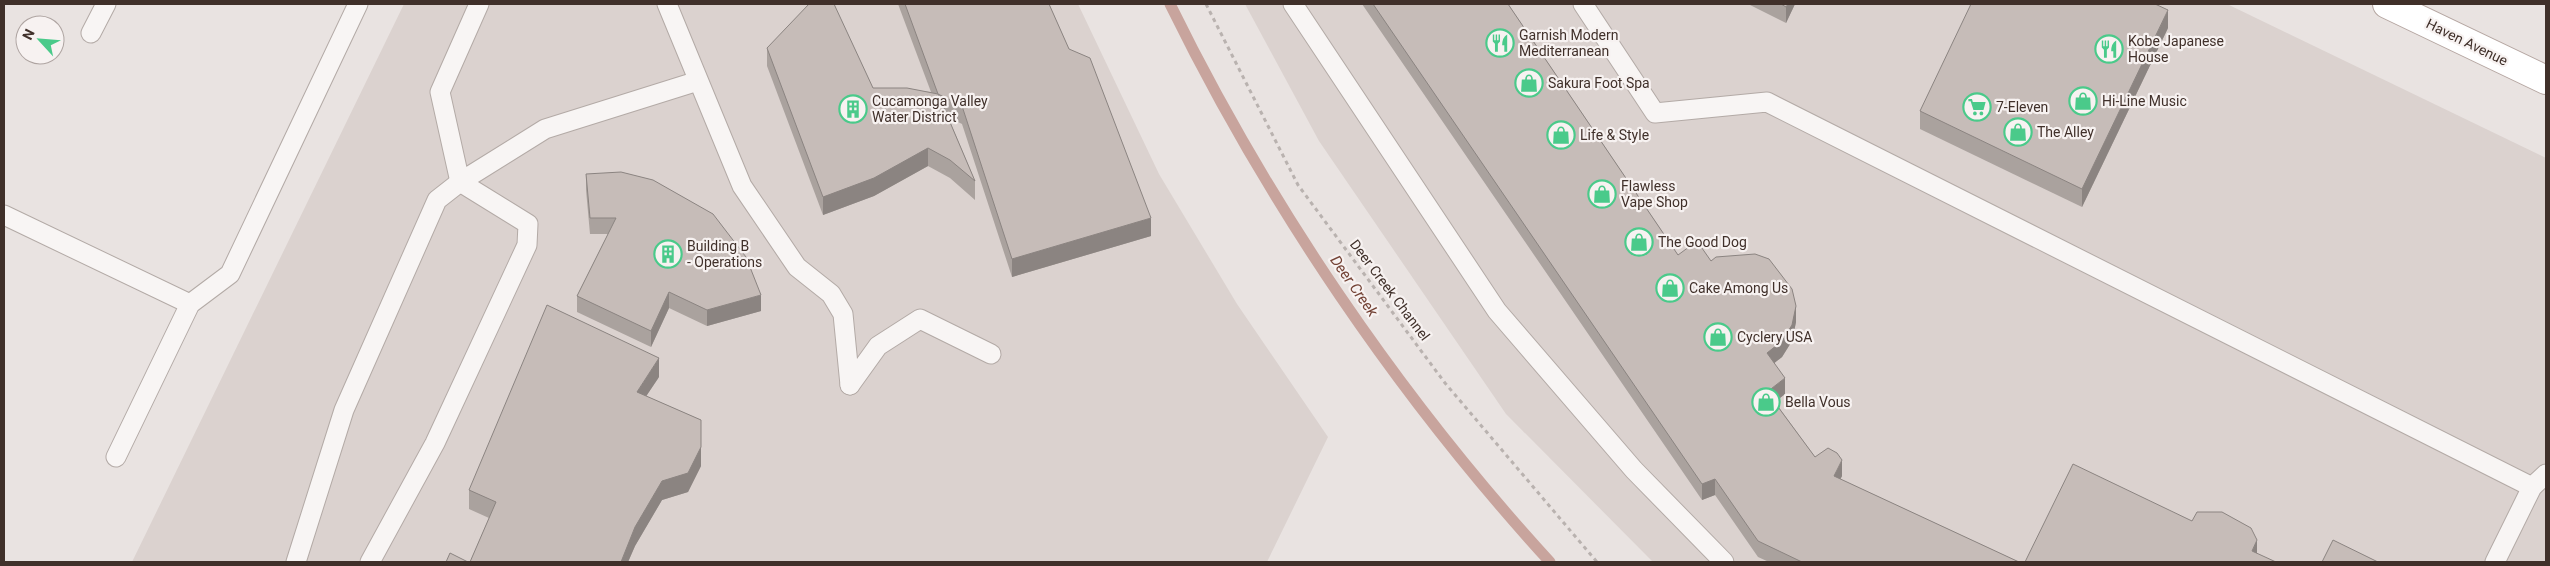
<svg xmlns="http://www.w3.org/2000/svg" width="2550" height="566" viewBox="0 0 2550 566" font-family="Roboto,sans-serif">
	<rect width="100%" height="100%" fill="#e9e3e1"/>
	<g fill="#dbd2cf">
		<path d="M 404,4 L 1078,4 L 1159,174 L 1237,304 L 1328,437 L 1267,562 L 132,562 Z"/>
		<path d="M 1245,4 L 2227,4 L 2546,158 L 2546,562 L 1653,562 L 1506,414 L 1319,141 Z"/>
	</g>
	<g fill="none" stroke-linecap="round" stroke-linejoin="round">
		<path stroke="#c8a49d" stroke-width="11" d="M 1170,4 C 1268,204 1399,397 1550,562"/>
		<g stroke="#b3aaa6" stroke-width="21">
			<g id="lane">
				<path d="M 479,4 L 440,92 L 460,182 L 545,129 L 698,81"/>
				<path d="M 667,4 L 742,186 L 797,267 L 831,294 L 843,314 L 850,385"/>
				<path d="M 1293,4 L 1497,311 L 1634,470 L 1724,562"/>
				<path d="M 1583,4 L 1655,113 L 1767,102 L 2532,487"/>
				<path d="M 91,33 L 106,4"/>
				<path d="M 4,215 L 190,304"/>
				<path d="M 850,385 L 878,346 L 920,319 L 991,354"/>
				<path d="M 116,457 L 190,304 L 230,274 L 358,4"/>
				<path d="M 296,562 L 344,410 L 437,200 L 460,182 L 528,224 L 527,245 L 435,443 L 370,562"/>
				<path d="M 2495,562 L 2532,487 L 2546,474"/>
			</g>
		</g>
		<g stroke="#b5a6a1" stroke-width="30">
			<path id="primary" d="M 2387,4 L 2546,80"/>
		</g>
		<path stroke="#b9b2af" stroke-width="3" stroke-dasharray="4 4" stroke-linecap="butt" d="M 1206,4 L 1298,185 L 1445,383 L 1597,562"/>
		<use href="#lane" stroke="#f8f5f4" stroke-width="19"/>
		<use href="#primary" stroke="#fff" stroke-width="28"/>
	</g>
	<g fill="#aaa29e">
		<path d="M 898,4 L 1049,4 L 1151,236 L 1012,277 L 962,124 L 948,117 L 975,181 L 975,200 L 950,178 L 928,166 L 874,196 L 823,215 L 767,66 L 767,48 L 873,88 L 931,92 Z"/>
		<path d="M 1362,4 L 1508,4 L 1678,255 L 1711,261 L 1796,322 L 1792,341 L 1782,357 L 1774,363 L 1785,394 L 1775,402 L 1815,457 L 1842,476 L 1840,479 L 2019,562 L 1769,562 L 1758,557 L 1715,495 L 1702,500 Z"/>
		<path d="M 1748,4 L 1795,4 L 1786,23 Z"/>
		<path d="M 2168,28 L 2082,207 L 1920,129 L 1920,111 Z"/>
		<path d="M 586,174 L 761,311 L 707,326 L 669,308 L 651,347 L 577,312 L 577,296 L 608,234 L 590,234 L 586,190 Z"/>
		<path d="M 659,377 L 646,396 L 701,420 L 701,466 L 688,492 L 662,500 L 635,546 L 628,562 L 470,562 L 489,518 L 469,509 L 469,490 Z"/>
	</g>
	<g fill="#8b8481">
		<path d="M 1788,4 L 1795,4 L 1786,23 L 1786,7 Z"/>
		<path d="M 2168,10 L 2168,28 L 2082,207 L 2082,189 Z"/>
		<path d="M 928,148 L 928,166 L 874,196 L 823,215 L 823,197 Z"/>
		<path d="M 1151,218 L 1151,236 L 1012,277 L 1012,259 Z"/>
		<path d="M 669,292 L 669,308 L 651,347 L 651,331 Z"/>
		<path d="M 761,295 L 761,311 L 707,326 L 707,310 Z"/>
		<path d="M 1796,306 L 1796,322 L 1792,341 L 1782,357 L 1767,369 L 1767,353 Z"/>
		<path d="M 659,358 L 659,377 L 637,410 L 637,392 Z"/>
		<path d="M 1785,378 L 1785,394 L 1767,408 L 1767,392 Z"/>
		<path d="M 701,447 L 701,466 L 688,492 L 662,500 L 635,546 L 628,562 L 621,562 L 635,527 L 662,481 Z"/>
		<path d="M 1842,460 L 1842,476 L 1834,492 L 1834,476 Z"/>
		<path d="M 1715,479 L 1715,495 L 1702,500 L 1702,484 Z"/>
		<path d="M 2257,540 L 2257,556 L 2252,551 Z"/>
	</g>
	<g fill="#c6bcb8" stroke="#8b8481">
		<path d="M 809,4 L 834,4 L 873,88 L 907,88 L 938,94 L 975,181 L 950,160 L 928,148 L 874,178 L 823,197 L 767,48 Z"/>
		<path d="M 905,4 L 1049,4 L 1069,49 L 1090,58 L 1151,218 L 1012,259 L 962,106 L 938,94 Z"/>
		<path d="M 1373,4 L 1508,4 L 1678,255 L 1697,241 L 1711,261 L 1716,257 L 1755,254 L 1769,259 L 1792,289 L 1796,306 L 1792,325 L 1782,341 L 1767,353 L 1785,378 L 1767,392 L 1815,457 L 1828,448 L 1837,453 L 1842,460 L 1834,476 L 2019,562 L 1802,562 L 1758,541 L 1715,479 L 1702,484 Z"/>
		<path d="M 1781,4 L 1788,4 L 1786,7 Z"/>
		<path d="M 1971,4 L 2155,4 L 2168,10 L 2082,189 L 1920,111 Z"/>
		<path d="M 621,172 L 653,180 L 713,214 L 746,257 L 761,295 L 707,310 L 669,292 L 651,331 L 577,296 L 616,218 L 590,218 L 586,174 Z"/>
		<path d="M 547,305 L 659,358 L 637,392 L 701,420 L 701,447 L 688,473 L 662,481 L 635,527 L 621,562 L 470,562 L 496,502 L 469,490 Z"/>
		<path d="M 2073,464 L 2192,521 L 2197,512 L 2222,512 L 2251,528 L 2257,540 L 2252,551 L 2276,562 L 2025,562 Z"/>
		<path d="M 2333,540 L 2378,562 L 2322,562 Z"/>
		<path d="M 450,553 L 468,562 L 446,562 Z"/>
	</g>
	<defs>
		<g id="restaurant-ring" transform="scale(1.4375)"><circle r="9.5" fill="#f7f2f1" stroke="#4aca8a" stroke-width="1.5"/><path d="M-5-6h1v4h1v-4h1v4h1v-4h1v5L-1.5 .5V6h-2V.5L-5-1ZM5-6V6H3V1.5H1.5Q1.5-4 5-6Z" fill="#4aca8a"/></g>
		<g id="shop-ring" transform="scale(1.4375)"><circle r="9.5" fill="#f7f2f1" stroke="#4aca8a" stroke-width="1.5"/><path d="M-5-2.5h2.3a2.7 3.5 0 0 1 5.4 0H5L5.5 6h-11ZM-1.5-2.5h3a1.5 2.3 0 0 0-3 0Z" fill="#4aca8a"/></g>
		<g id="supermarket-ring" transform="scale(1.4375)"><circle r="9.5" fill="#f7f2f1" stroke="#4aca8a" stroke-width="1.5"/><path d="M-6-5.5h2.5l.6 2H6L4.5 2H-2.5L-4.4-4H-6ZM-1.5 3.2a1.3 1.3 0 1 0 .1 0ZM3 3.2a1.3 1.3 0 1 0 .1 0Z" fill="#4aca8a"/></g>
		<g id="building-ring" transform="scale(1.4375)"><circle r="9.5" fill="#f7f2f1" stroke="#4aca8a" stroke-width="1.5"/><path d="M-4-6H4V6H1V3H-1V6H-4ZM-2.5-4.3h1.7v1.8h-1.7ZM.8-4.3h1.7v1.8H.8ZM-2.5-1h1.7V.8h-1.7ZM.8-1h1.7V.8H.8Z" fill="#4aca8a"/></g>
	</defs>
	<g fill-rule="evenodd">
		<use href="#restaurant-ring" x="1500" y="43"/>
		<use href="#restaurant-ring" x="2109" y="49"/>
		<use href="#shop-ring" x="1529" y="83"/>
		<use href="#shop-ring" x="2083" y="101"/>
		<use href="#supermarket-ring" x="1977" y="107"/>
		<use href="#building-ring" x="853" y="109"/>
		<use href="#shop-ring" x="2018" y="132"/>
		<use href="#shop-ring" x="1561" y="135"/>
		<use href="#shop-ring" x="1602" y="194"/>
		<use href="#shop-ring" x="1639" y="242"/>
		<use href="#building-ring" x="668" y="254"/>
		<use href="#shop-ring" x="1670" y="288"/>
		<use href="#shop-ring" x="1718" y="337"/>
		<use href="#shop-ring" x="1766" y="402"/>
	</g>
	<g text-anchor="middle" stroke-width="4.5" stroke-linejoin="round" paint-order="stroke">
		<g font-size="14" fill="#40302a" stroke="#f7f2f1" text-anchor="start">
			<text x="1519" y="40">Garnish Modern<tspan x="1519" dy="16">Mediterranean</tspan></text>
			<text x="2128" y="46">Kobe Japanese<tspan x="2128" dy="16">House</tspan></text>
			<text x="1548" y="88">Sakura Foot Spa</text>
			<text x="872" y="106">Cucamonga Valley<tspan x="872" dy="16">Water District</tspan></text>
			<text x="2102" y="106">Hi-Line Music</text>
			<text x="1996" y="112">7-Eleven</text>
			<text x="2037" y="137">The Alley</text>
			<text x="1580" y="140">Life &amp; Style</text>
			<text x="1621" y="191">Flawless<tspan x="1621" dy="16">Vape Shop</tspan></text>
			<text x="1658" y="247">The Good Dog</text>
			<text x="687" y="251">Building B<tspan x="687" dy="16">- Operations</tspan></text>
			<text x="1689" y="293">Cake Among Us</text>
			<text x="1737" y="342">Cyclery USA</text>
			<text x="1785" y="407">Bella Vous</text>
		</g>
		<g font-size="14" fill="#40302a" stroke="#f7f2f1">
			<text transform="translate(2467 42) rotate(26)" y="5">Haven Avenue</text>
			<text transform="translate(1390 290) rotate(53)" y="5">Deer Creek Channel</text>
		</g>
		<g font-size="15" font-style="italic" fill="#734235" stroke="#f7f2f1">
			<text transform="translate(1354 286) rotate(55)" y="5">Deer Creek</text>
		</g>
	</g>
	<rect width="2550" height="566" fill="none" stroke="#40302a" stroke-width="10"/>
	<g transform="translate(40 40) rotate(296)"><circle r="24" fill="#f7f2f1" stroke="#aea4a1"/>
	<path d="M0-4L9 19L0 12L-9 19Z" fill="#4aca8a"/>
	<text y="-8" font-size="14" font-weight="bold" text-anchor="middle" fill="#40302a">N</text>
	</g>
</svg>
